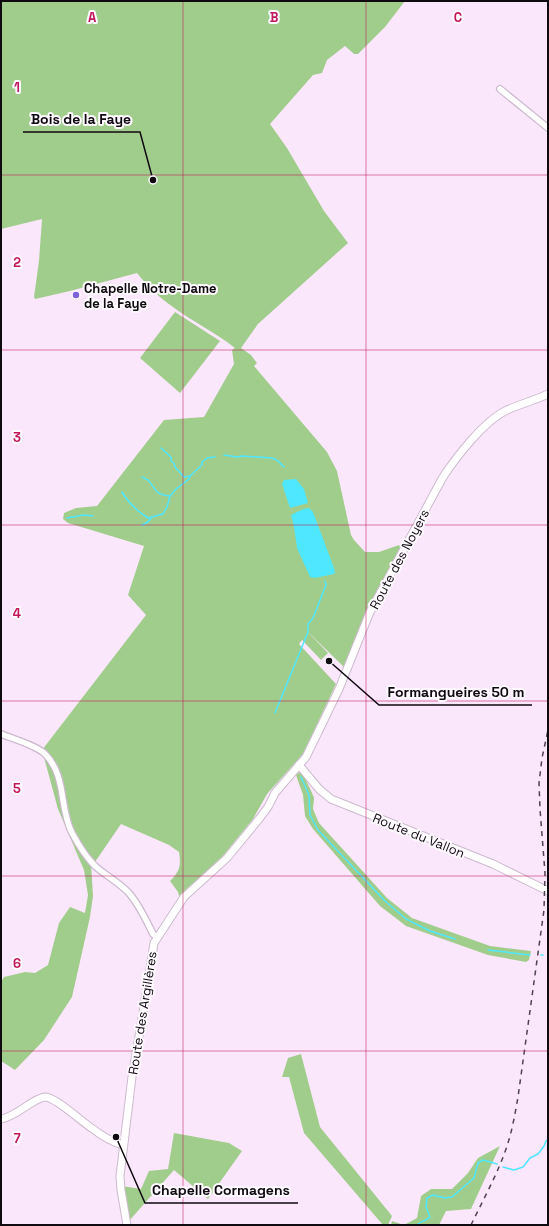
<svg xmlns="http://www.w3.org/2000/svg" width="549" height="1226" viewBox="0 0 549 1226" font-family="'Space Grotesk',sans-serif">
	<rect width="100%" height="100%" fill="#fbe7fc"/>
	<g fill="#a1cd8c">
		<path d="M 1,1 L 405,1 L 385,27 L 358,54 L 354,54 L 345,46 L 327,60 L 322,73 L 313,75 L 270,124 L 287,148 L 324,211 L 348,243 L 258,324 L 241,348 L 251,355 L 257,363 L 254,366 L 327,452 L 337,471 L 351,535 L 354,540 L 365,552 L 379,552 L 399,545 L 402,546 L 345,668 L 307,631 L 328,653 L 321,660 L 302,640 L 299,644 L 336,684 L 303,754 L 267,794 L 253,819 L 222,857 L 179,896 L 178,892 L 170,881 C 180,871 181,866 179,852 L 169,845 L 121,824 L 95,862 L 81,843 L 79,847 L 91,864 L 93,896 L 90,917 L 72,997 L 44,1040 L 15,1070 L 1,1061 L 1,982 L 4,977 L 25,972 L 35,973 L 48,965 L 59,923 L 70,907 L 85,913 L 88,895 L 84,870 L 58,809 L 42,750 L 146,615 L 128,595 L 144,546 L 68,523 L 63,519 L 64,513 L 76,508 L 97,506 L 164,420 L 204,417 L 234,364 L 232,350 L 235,348 C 215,332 193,322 173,307 C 160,298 147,286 137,273 L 70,291 L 35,299 L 34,297 L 39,261 L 42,219 L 1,229 Z"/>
		<path d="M 175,312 L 220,341 L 180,393 L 140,358 Z"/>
		<path d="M 300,772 L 303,774 L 312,793 L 314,798 L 313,809 L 319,823 L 387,898 L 412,918 L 490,946 L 531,951 L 529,960 L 526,962 L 488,955 L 406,926 L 380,906 L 313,829 L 305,816 L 303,795 L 296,775 Z"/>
		<path d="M 301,1054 L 320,1127 L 392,1216 L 388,1225 L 383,1225 L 304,1133 L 289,1077 L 282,1077 L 288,1058 Z"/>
		<path d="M 174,1133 L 229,1143 L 242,1151 L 208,1199 L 174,1170 L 129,1221 L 122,1186 L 141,1189 L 149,1171 L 168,1169 Z"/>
		<path d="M 500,1146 L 471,1209 L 446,1211 L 439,1225 L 391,1225 L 392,1221 L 404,1225 L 417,1218 L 421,1196 L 431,1189 L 452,1189 L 468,1173 L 478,1158 Z"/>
	</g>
	<g fill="#4fe7ff">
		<path d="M 296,479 L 304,489 L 308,503 L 290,508 L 282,484 L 284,480 Z"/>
		<path d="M 309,508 L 313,512 L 334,568 L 335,573 L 334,574 L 315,578 L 310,577 L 297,548 L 294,527 L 291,515 L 303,509 Z"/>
	</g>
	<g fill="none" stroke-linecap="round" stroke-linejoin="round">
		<g stroke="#4fe7ff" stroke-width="1.5">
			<path d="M 161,448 L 171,457 L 171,461 L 174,463 L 175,467 L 184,477 L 190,476"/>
			<path d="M 224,455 L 237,457 L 242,456 L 272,458 L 277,460 L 284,467"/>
			<path d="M 142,477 L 148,480 C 156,489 155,495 170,496"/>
			<path d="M 122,492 C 129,504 137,511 148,518 L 163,514 L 167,507 L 170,496 L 176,489 L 189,479 L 190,476 L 202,465 L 202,462 L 207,458 L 215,457"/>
			<path d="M 67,518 L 84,515 L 93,516"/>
			<path d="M 142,525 L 148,522 L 151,518"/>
			<path d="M 275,713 L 308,632 L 308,624 L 313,618 L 326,585 L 325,581"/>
			<path d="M 301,777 L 309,795 L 310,815 L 318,830 L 385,901 L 406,919 L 430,931 L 455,939"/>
			<path d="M 488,950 L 530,955"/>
			<path d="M 541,955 L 543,955"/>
			<path d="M 503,1167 L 514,1170 L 523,1167 L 530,1158 L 538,1154 L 544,1146 L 546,1141 L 548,1140"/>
			<path d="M 417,1225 C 420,1221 426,1221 430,1217 L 426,1207 L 427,1198 L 433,1195 L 445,1198 L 452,1197 L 474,1178 L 478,1163 L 483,1160 L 497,1164"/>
		</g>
		<g stroke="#cdbacf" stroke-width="8">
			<g id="minor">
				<path d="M 500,89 L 548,128"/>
				<path d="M 1,734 C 13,739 36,745 45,754 C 67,776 59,808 72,833 C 78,844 86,857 95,866 C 105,875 118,882 128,892 C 139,904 146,920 153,934 L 157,937"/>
			</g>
		</g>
		<g stroke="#cdbacf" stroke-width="9">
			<g id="tertiary">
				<path d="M 299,765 L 319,789 L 331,799 L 493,864 L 548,891"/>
				<path d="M 1,1119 C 16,1117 33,1098 45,1097 C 56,1097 83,1123 93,1129 C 102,1136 112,1142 123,1145"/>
				<path d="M 127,1225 L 121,1190 L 120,1176 L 132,1077 L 143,1013 L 154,943 L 184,897 L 227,858 L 259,819 L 268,807 L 275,793 L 306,757 L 339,689 L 370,612 L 443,477 C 457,456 484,421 507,410 C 521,404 535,400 548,394"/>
			</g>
		</g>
		<use href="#minor" stroke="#fff" stroke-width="5.5"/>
		<use href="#tertiary" stroke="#fff" stroke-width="7"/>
		<path stroke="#4d434e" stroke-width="1.5" stroke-dasharray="5 5" stroke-linecap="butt" d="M 471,1225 C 483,1200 497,1175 506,1149 C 512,1132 515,1114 518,1097 L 544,910 L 545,873 L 540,809 L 539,783 L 542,758 L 548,730"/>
	</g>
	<path fill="none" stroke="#c2185b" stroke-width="1" stroke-opacity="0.55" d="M 183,1 L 183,1225M 366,1 L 366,1225M 1,175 L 548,175M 1,350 L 548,350M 1,525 L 548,525M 1,701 L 548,701M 1,876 L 548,876M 1,1051 L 548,1051"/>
	<circle fill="#7e62dc" stroke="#fefaff" stroke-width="1.5" cx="76" cy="295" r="4"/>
	<g text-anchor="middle" stroke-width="4" stroke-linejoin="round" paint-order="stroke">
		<g font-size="13" font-weight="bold" fill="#0f0910" stroke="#fefaff" text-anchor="start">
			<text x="84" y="293">Chapelle Notre-Dame<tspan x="84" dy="15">de la Faye</tspan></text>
		</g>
		<g font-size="13" fill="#0f0910" stroke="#fefaff">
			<text transform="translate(399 559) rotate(-62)" y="5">Route des Noyers</text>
			<text transform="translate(419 835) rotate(22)" y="5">Route du Vallon</text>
			<text transform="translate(142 1013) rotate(-81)" y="5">Route des Argillères</text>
		</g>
	</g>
	<g font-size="13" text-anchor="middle" font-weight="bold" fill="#c2185b" stroke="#fefaff" stroke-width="4" stroke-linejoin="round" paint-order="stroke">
		<text x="92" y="22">A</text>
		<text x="274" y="22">B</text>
		<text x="458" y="22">C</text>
		<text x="17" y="92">1</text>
		<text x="17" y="267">2</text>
		<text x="17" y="442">3</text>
		<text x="17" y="618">4</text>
		<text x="17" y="793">5</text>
		<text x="17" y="968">6</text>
		<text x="17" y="1143">7</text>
	</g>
	<path fill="none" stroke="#0f0910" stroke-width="1.5" d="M153 180L140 132H23M329 661L379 705H532M116 1137L145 1203H298"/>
	<g fill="#0f0910" stroke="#fefaff" stroke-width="1.5">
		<circle cx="153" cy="180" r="4"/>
		<circle cx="329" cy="661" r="4"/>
		<circle cx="116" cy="1137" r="4"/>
	</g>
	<g font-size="14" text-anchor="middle" font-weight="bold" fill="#0f0910" stroke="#fefaff" stroke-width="4" stroke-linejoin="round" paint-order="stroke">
		<text x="81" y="124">Bois de la Faye</text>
		<text x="456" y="697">Formangueires 50 m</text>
		<text x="221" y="1195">Chapelle Cormagens</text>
	</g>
	<rect width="549" height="1226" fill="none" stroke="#0f0910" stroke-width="4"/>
</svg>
